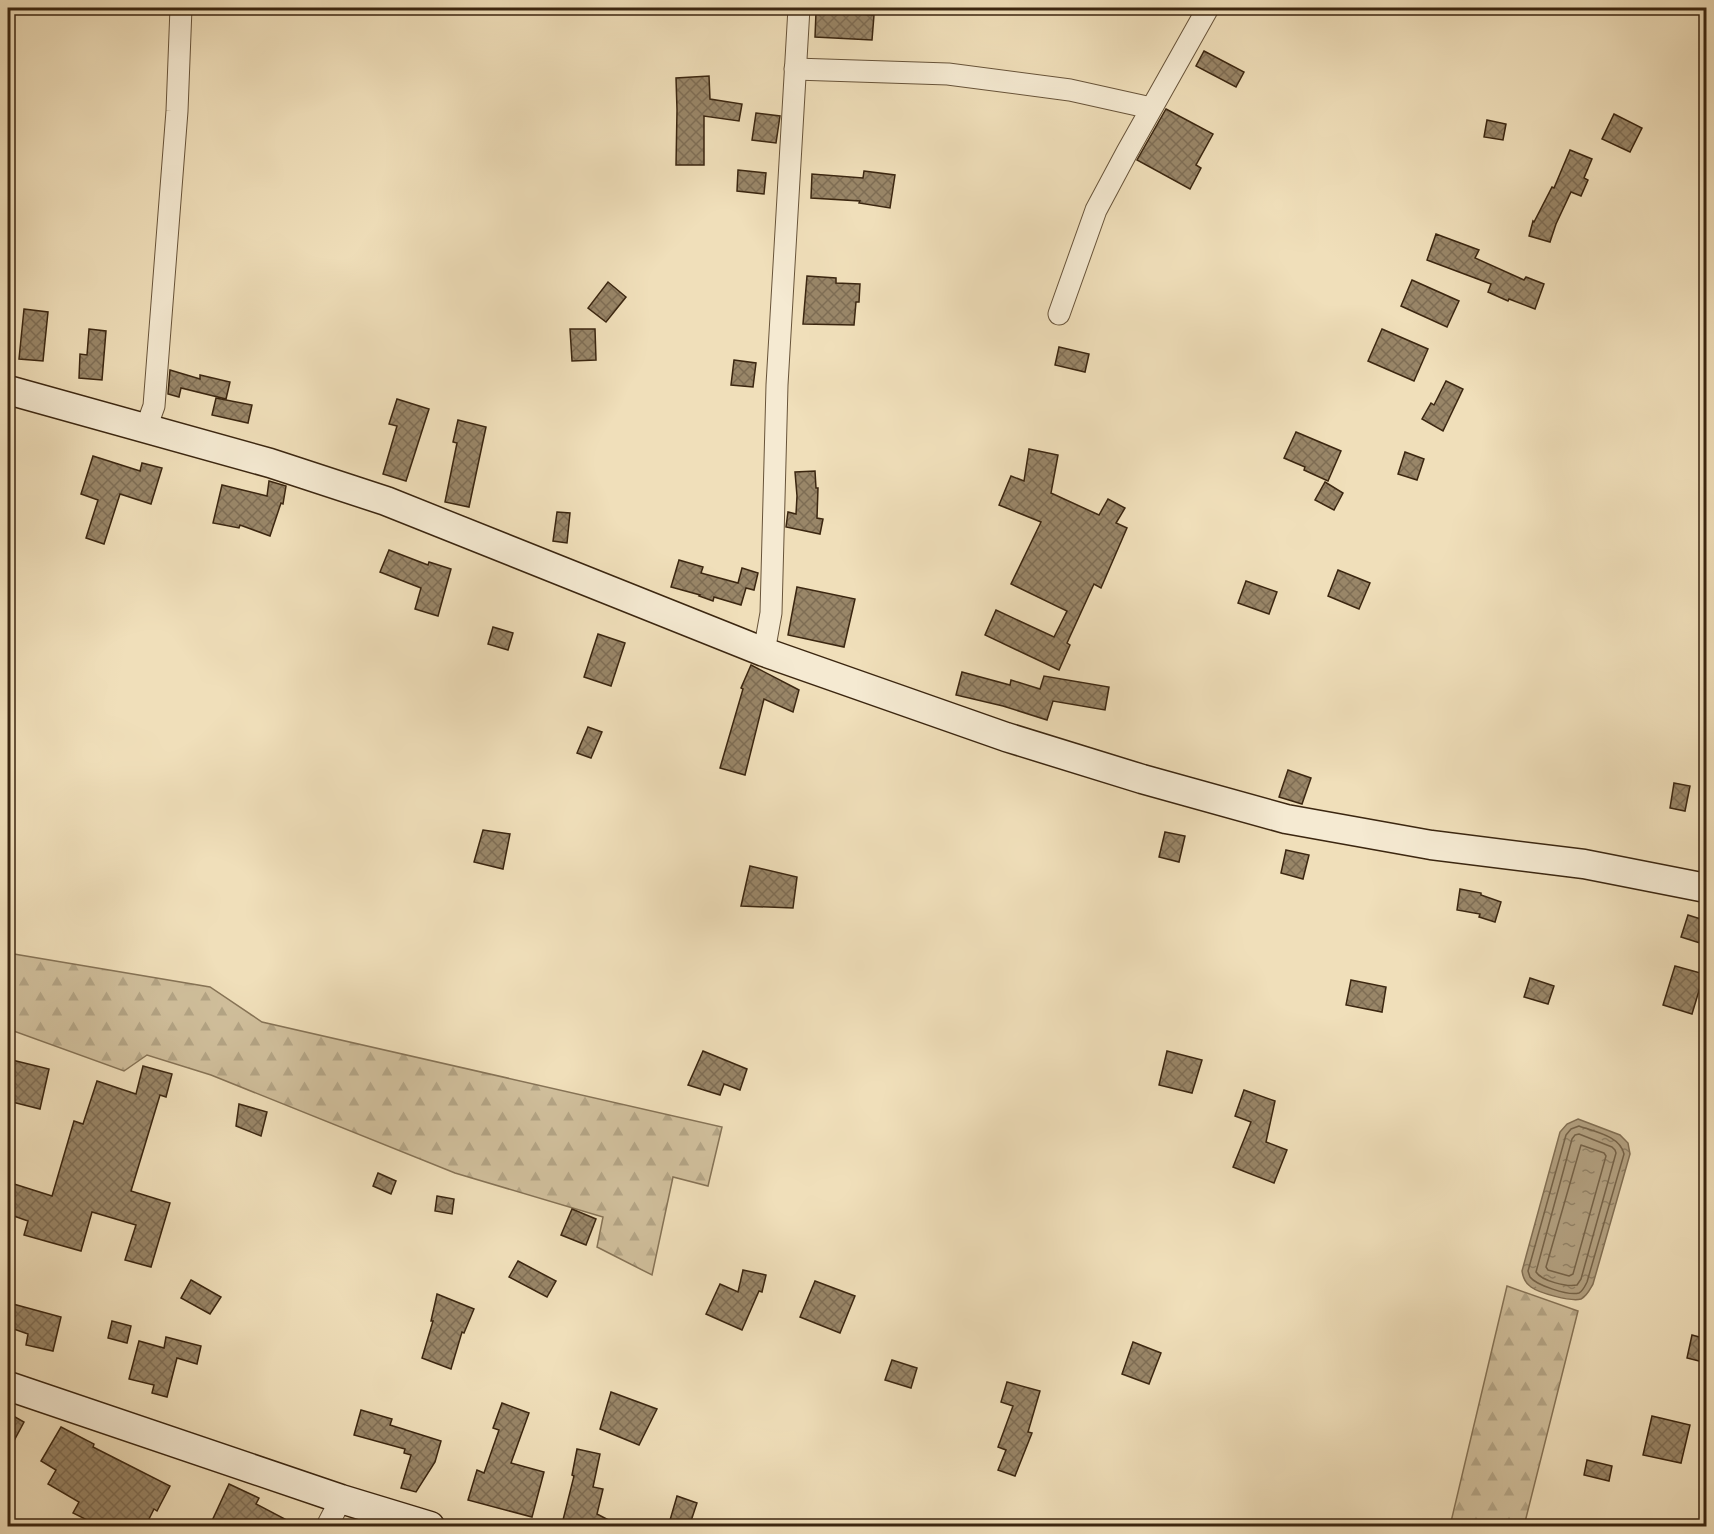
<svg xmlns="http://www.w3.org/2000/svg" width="1714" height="1534" viewBox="0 0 1714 1534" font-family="'IM FELL DW Pica',serif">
	<defs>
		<pattern id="forest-firs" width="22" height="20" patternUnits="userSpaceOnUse" patternTransform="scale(1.5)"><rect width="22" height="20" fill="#d1c09d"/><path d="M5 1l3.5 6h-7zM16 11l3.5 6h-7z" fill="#b4a586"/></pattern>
		<pattern id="water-ripples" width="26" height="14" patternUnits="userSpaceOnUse" patternTransform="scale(1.5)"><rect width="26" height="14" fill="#b2a080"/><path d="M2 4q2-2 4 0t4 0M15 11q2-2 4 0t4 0" fill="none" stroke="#928267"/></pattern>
		<pattern id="building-cross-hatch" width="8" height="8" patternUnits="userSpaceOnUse" patternTransform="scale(1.5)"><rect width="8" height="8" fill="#998668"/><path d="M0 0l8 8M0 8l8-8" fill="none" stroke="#7e6d54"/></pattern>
	</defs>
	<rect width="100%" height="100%" fill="#f0dfba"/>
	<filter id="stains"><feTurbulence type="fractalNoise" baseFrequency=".00333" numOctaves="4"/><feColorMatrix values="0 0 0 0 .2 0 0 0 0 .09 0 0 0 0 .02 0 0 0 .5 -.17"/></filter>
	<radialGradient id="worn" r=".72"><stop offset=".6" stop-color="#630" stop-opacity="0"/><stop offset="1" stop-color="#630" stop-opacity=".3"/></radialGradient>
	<g fill="url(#forest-firs)" stroke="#867356" stroke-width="1.5">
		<path d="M 8,953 L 210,987 L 262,1022 L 722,1127 L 708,1186 L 673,1177 L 652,1275 L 597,1247 L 603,1217 L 455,1173 L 211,1075 L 147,1055 L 124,1071 L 8,1029 Z"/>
		<path d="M 1507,1286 L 1578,1311 L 1524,1526 L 1450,1526 Z"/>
	</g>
	<path fill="url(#water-ripples)" stroke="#826f53" stroke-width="1.5" d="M 1578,1119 L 1620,1135 L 1628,1143 L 1630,1154 L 1593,1284 C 1590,1289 1587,1296 1581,1299 C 1571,1302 1539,1293 1531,1287 C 1525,1283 1523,1278 1522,1271 L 1560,1132 L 1567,1124 Z"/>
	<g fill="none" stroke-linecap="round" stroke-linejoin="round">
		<g stroke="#766348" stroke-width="1.5">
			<path d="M 1579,1126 C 1595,1132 1620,1136 1624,1154 L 1587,1282 C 1585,1286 1583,1291 1579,1293 C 1568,1296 1536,1285 1530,1277 L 1528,1271 L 1566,1135 L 1571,1129 Z"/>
			<path d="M 1579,1134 L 1612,1147 L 1615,1150 L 1616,1153 L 1581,1279 L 1577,1285 C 1566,1287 1542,1281 1536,1272 L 1572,1139 L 1575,1135 Z"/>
			<path d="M 1581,1145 L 1604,1153 L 1606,1156 L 1573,1274 L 1569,1276 L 1548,1270 L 1546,1267 Z"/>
		</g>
	</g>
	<g fill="url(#building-cross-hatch)" stroke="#3b2610" stroke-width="1.5">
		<path d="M 816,12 L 874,15 L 872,40 L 815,37 Z"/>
		<path d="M 1204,51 L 1244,72 L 1236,87 L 1196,66 Z"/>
		<path d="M 709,76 L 710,99 L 742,104 L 739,121 L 704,116 L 704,165 L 676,165 L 677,110 L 676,78 Z"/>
		<path d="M 1166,109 L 1213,134 L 1196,165 L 1201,168 L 1190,189 L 1137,160 Z"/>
		<path d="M 756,113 L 780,116 L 776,143 L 752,140 Z"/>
		<path d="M 1614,114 L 1642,128 L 1630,152 L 1602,139 Z"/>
		<path d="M 1487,120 L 1506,124 L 1503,140 L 1484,137 Z"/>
		<path d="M 1570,150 L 1592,159 L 1584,178 L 1588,180 L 1581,196 L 1571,192 L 1556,224 L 1550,242 L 1529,236 L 1533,221 L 1534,222 L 1552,187 L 1554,188 Z"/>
		<path d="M 738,170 L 766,173 L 764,194 L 737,191 Z"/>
		<path d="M 864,171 L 895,175 L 890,208 L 859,203 L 860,201 L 811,198 L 812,174 L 863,178 Z"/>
		<path d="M 1436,234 L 1479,250 L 1475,258 L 1524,280 L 1526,277 L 1544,284 L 1535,309 L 1509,299 L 1508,301 L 1488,292 L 1491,284 L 1427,260 Z"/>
		<path d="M 807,276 L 836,278 L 836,283 L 860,284 L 859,302 L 856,302 L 854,325 L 803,324 Z"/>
		<path d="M 1412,280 L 1459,301 L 1447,327 L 1401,306 Z"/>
		<path d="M 608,282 L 626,297 L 606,322 L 588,308 Z"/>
		<path d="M 24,309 L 48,312 L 43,361 L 19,359 Z"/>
		<path d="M 89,329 L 106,331 L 102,380 L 79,378 L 80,354 L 87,355 Z"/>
		<path d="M 570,329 L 595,329 L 596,360 L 572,361 Z"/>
		<path d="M 1382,329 L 1428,349 L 1414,381 L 1368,361 Z"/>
		<path d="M 1059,347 L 1089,354 L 1085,372 L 1055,365 Z"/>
		<path d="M 734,360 L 756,363 L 753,387 L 731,385 Z"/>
		<path d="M 170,370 L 200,379 L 200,375 L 230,382 L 226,399 L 181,388 L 179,397 L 168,394 Z"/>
		<path d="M 1446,381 L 1463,389 L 1443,431 L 1422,419 L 1431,403 L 1434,405 Z"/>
		<path d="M 216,398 L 252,405 L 248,423 L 212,415 Z"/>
		<path d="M 397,399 L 429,409 L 406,481 L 383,474 L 397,426 L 389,424 Z"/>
		<path d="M 458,420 L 486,427 L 469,507 L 445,502 L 457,443 L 453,442 Z"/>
		<path d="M 1296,432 L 1341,451 L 1328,481 L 1304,470 L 1305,467 L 1284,458 Z"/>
		<path d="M 1029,449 L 1058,455 L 1051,493 L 1099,515 L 1108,499 L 1125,508 L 1116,523 L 1127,528 L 1101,588 L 1094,584 L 1067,643 L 1070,645 L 1059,670 L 985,635 L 996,610 L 1054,637 L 1067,611 L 1011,584 L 1041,522 L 999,505 L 1011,476 L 1024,481 Z"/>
		<path d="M 1405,452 L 1424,459 L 1417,480 L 1398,474 Z"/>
		<path d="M 93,456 L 140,471 L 142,463 L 162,468 L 151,504 L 120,494 L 104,544 L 86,538 L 98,500 L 81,494 Z"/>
		<path d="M 815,471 L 816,488 L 818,488 L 817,518 L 823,519 L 820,534 L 786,527 L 788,512 L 796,514 L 797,496 L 795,472 Z"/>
		<path d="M 269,481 L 286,486 L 283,504 L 281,503 L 270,536 L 240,525 L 239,528 L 213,523 L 222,485 L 267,496 Z"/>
		<path d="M 1325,482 L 1343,493 L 1334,510 L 1315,500 Z"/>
		<path d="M 557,512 L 570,513 L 567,543 L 553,541 Z"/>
		<path d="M 389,550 L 428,565 L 429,562 L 451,569 L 438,616 L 415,609 L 421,588 L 380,572 Z"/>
		<path d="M 679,560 L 703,567 L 701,573 L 738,583 L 742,568 L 758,573 L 754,590 L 746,588 L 741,605 L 714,597 L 713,601 L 699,596 L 700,595 L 671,587 Z"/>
		<path d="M 1338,570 L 1370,583 L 1359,609 L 1328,596 Z"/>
		<path d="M 1246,581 L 1277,592 L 1269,614 L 1238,603 Z"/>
		<path d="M 797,587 L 855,599 L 844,647 L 788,635 Z"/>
		<path d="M 493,627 L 513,633 L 508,650 L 488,644 Z"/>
		<path d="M 598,634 L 625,643 L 611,686 L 584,677 Z"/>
		<path d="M 751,665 L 799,690 L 793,712 L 764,699 L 745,775 L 720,768 L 743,689 L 741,688 Z"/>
		<path d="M 962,672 L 1010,685 L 1011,680 L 1040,689 L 1044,676 L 1109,687 L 1105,710 L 1053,701 L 1047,720 L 1003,706 L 956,695 Z"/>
		<path d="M 588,727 L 602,732 L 591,758 L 577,753 Z"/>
		<path d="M 1288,770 L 1311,778 L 1302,804 L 1279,797 Z"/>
		<path d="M 1674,783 L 1690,786 L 1685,811 L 1670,808 Z"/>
		<path d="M 483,830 L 510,834 L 503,869 L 474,862 Z"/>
		<path d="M 1165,832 L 1185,836 L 1179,862 L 1159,857 Z"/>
		<path d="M 1286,850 L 1309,855 L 1303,879 L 1281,873 Z"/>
		<path d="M 750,866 L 797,877 L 793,908 L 741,906 Z"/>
		<path d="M 1460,889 L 1481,893 L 1481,895 L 1501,902 L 1495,922 L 1479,917 L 1480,914 L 1457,910 Z"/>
		<path d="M 1688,915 L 1707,921 L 1700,943 L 1681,937 Z"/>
		<path d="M 1675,966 L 1704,974 L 1692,1014 L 1663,1005 Z"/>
		<path d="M 1530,978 L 1554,986 L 1548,1004 L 1524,997 Z"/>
		<path d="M 1351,980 L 1386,987 L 1382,1012 L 1346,1005 Z"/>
		<path d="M 703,1051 L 747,1069 L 740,1090 L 724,1084 L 720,1095 L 688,1085 Z"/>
		<path d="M 1167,1051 L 1202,1060 L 1192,1093 L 1159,1085 Z"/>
		<path d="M 8,1059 L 49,1069 L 40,1109 L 8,1101 Z"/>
		<path d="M 143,1066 L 172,1074 L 166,1097 L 160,1095 L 131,1191 L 170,1203 L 151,1267 L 125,1260 L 136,1225 L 92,1212 L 81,1251 L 24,1235 L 28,1221 L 8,1214 L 8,1182 L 52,1196 L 74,1121 L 83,1124 L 97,1081 L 136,1094 Z"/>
		<path d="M 1244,1090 L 1275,1101 L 1266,1142 L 1287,1150 L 1274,1183 L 1233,1167 L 1251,1122 L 1235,1116 Z"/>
		<path d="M 239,1104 L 267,1112 L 261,1136 L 236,1126 Z"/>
		<path d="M 378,1173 L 396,1181 L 391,1194 L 373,1186 Z"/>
		<path d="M 437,1196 L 454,1199 L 452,1214 L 435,1211 Z"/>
		<path d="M 572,1209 L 596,1219 L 586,1245 L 561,1235 Z"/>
		<path d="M 518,1261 L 556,1281 L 547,1297 L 509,1277 Z"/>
		<path d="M 743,1270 L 766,1275 L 762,1292 L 759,1291 L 742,1330 L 706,1314 L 720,1284 L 738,1292 Z"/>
		<path d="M 191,1280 L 221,1297 L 210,1314 L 181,1298 Z"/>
		<path d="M 815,1281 L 855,1296 L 840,1333 L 800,1317 Z"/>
		<path d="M 437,1294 L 474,1309 L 464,1333 L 462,1332 L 451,1369 L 422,1358 L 433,1321 L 431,1321 Z"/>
		<path d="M 13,1304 L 61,1317 L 53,1351 L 26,1345 L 28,1334 L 8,1327 L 8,1319 Z"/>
		<path d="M 112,1321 L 131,1326 L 127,1343 L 108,1338 Z"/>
		<path d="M 1692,1335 L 1707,1339 L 1707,1363 L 1687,1358 Z"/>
		<path d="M 166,1337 L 201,1346 L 197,1364 L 177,1358 L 167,1397 L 152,1393 L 154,1385 L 129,1379 L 139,1341 L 164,1348 Z"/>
		<path d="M 1133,1342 L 1161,1353 L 1149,1384 L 1122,1374 Z"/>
		<path d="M 892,1360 L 917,1368 L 911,1388 L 885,1380 Z"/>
		<path d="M 1007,1382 L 1040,1391 L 1028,1432 L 1032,1433 L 1015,1476 L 998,1470 L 1006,1450 L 998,1447 L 1013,1406 L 1001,1402 Z"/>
		<path d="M 611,1392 L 657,1409 L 639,1445 L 600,1429 Z"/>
		<path d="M 502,1403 L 529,1413 L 511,1463 L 544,1472 L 532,1517 L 468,1500 L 477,1470 L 484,1473 L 499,1430 L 493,1428 Z"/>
		<path d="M 361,1410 L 392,1419 L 390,1425 L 441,1441 L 435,1462 L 416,1492 L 401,1488 L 411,1455 L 404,1453 L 405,1449 L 354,1435 Z"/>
		<path d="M 8,1413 L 24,1422 L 8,1452 Z"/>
		<path d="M 1652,1416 L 1690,1425 L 1681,1463 L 1643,1455 Z"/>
		<path d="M 61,1427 L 94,1444 L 93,1447 L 170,1486 L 157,1511 L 154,1509 L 145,1527 L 101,1527 L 73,1513 L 79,1502 L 48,1484 L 56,1470 L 41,1461 Z"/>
		<path d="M 577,1449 L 600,1454 L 593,1487 L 603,1489 L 597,1514 L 622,1527 L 590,1527 L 563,1520 L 574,1476 L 572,1475 Z"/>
		<path d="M 1587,1460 L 1612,1466 L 1609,1481 L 1584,1475 Z"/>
		<path d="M 229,1484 L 259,1498 L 256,1504 L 300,1527 L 218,1527 L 211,1523 Z"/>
		<path d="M 677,1496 L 697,1503 L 689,1527 L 668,1527 Z"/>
	</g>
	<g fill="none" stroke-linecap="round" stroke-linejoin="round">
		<g stroke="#68543a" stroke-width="23">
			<g id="street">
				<path d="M 795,69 L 948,74 L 1070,90 L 1151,108"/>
				<path d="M 1059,314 L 1096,210 L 1127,152 L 1208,8"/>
				<path d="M 146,428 L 154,406 L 177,111 L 181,8"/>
				<path d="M 764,652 L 771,613 L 777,385 L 799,8"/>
				<path d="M 327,1526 L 341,1499"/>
			</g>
		</g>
		<g stroke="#3b2610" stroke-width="31">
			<g id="secondary">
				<path d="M 8,390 L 270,463 L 386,501 L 764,652 L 1006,737 L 1142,779 L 1286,819 L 1431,845 L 1584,864 L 1706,888"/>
				<path d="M 8,1386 L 341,1499 L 430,1526"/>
			</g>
		</g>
		<use href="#street" stroke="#f5ead2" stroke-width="21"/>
		<use href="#secondary" stroke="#f5ead2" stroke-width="28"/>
	</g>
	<rect width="1714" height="1534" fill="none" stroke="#f0dfba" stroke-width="30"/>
	<rect x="9" y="9" width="1696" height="1516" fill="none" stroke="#3b2610" stroke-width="3"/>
	<rect x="15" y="15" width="1684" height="1504" fill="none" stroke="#3b2610" stroke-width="1.5"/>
	<rect width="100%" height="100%" filter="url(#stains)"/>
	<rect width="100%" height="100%" fill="url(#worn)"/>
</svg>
